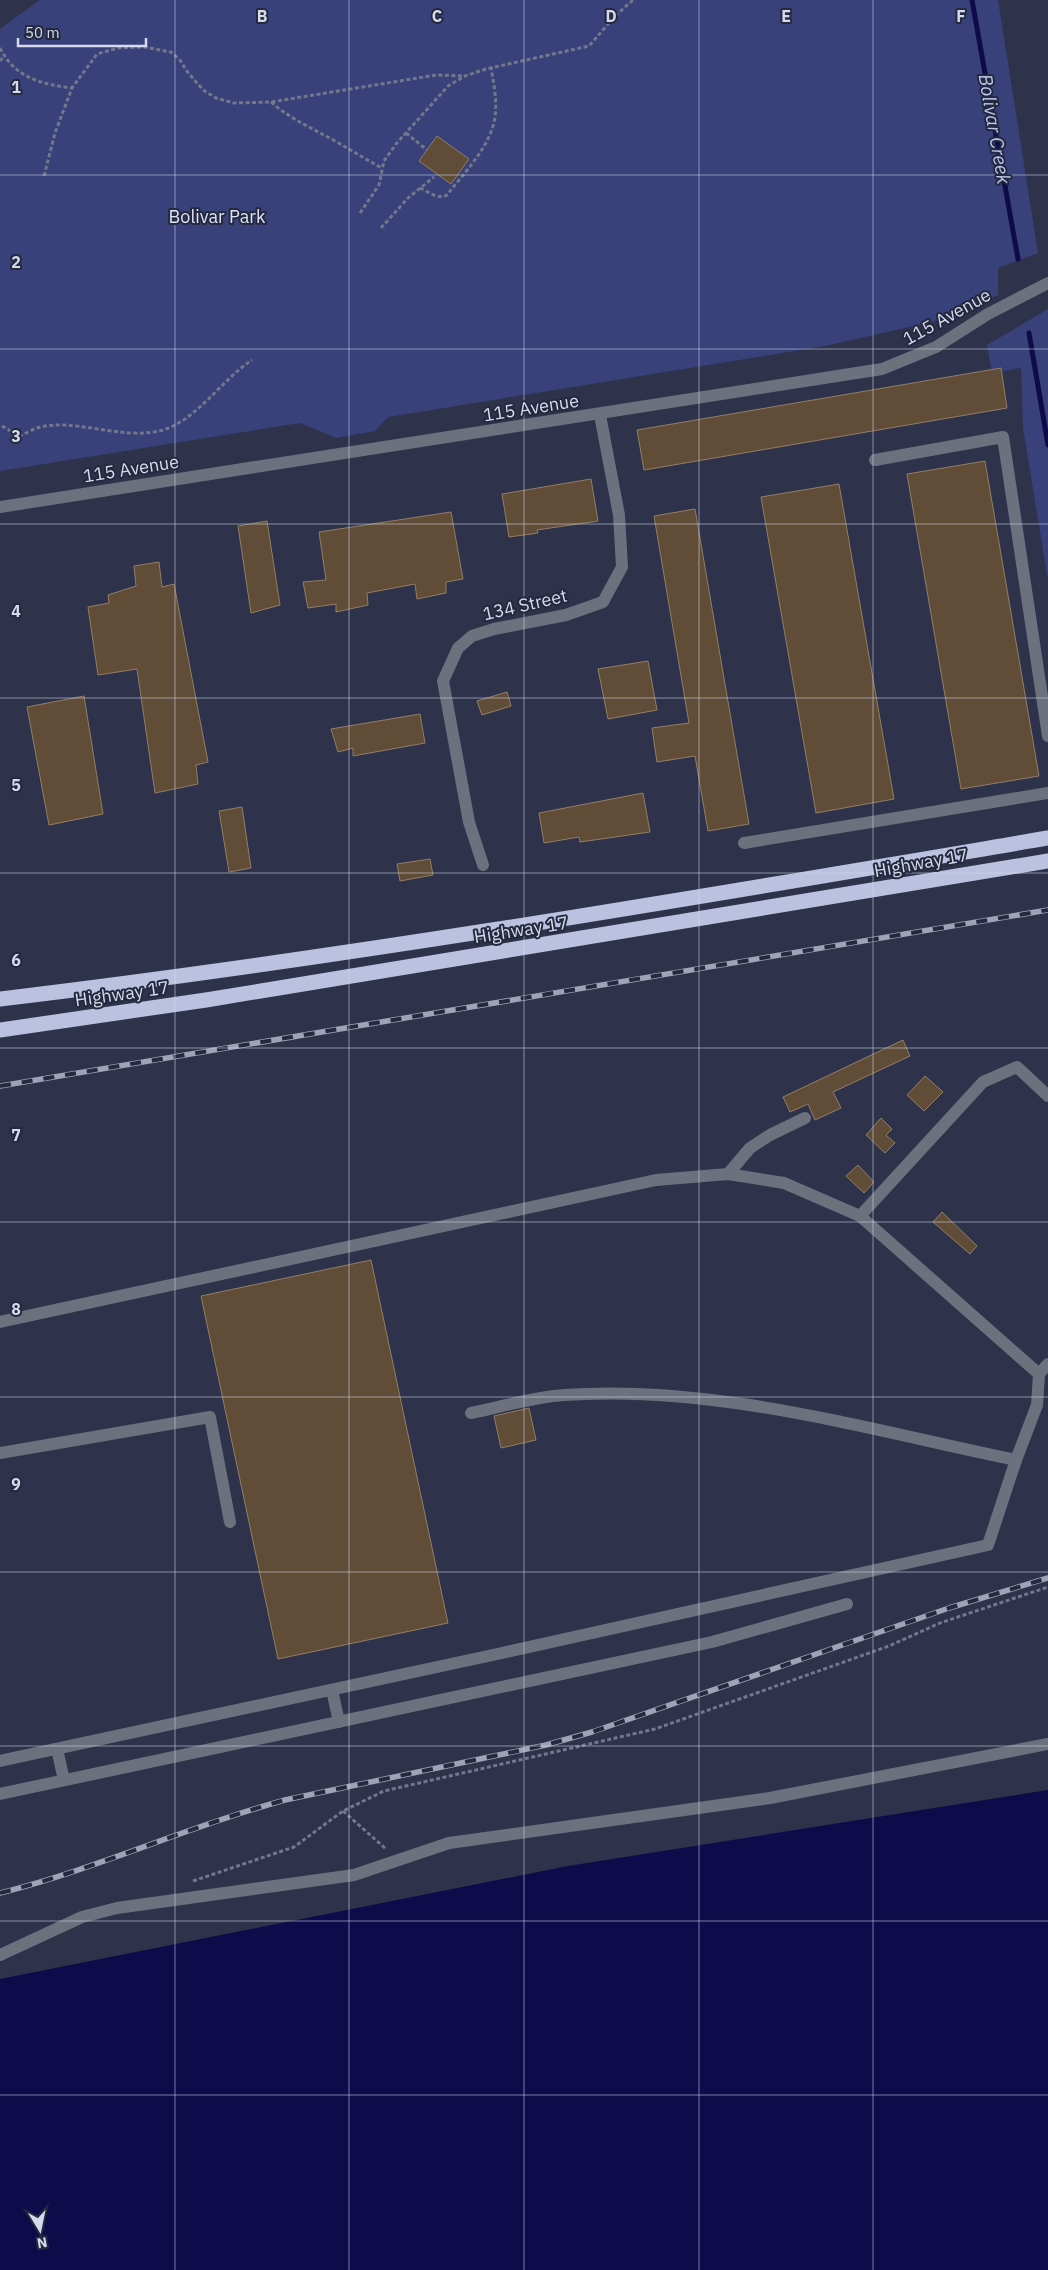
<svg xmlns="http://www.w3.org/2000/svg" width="1048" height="2270" viewBox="0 0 1048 2270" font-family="'IBM Plex Sans',sans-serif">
	<rect width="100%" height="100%" fill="#2e334b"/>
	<g fill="#384179">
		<path d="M 40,0 L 998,0 L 1038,253 L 998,268 L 998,295 L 940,320 L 825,346 L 388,417 L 375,431 L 336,438 L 300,423 L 0,471 L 0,29 Z"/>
		<path d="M 1048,309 L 1048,580 L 1023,428 L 1021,368 L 992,373 L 987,345 Z"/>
	</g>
	<path fill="#0f0a4a" d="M 1048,1790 L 1048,2270 L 0,2270 L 0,1979 L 568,1866 Z"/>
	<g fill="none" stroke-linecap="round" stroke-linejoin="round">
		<g stroke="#0f0a4a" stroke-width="5">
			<path d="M 972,0 L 1018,259"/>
			<path d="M 1029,333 L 1048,445"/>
		</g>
	</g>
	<g fill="#614d37" stroke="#937e66">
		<path d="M 437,136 L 469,159 L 451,184 L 419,161 Z"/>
		<path d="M 1001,368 L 1007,408 L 644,470 L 637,430 Z"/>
		<path d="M 985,461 L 1039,776 L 961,789 L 907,474 Z"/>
		<path d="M 591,479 L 598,521 L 537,530 L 538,533 L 509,537 L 502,494 Z"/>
		<path d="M 839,484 L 894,799 L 816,813 L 761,497 Z"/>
		<path d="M 695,509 L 749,824 L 708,831 L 695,756 L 657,762 L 652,728 L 689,723 L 654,516 Z"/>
		<path d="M 451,512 L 463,579 L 446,582 L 446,593 L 417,599 L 415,584 L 367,593 L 368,605 L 336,612 L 336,604 L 308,608 L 303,582 L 326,580 L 319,532 Z"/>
		<path d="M 267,521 L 280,605 L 251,613 L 238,526 Z"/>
		<path d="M 159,562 L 162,587 L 174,584 L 208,762 L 196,765 L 198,784 L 155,793 L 137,669 L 98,675 L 88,607 L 109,603 L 108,595 L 136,586 L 134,566 Z"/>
		<path d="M 648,661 L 657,710 L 608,719 L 598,669 Z"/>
		<path d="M 507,692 L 511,706 L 482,715 L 477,701 Z"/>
		<path d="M 84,696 L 103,814 L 49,825 L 27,707 Z"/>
		<path d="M 420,714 L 425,743 L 353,756 L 353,748 L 338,752 L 331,729 Z"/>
		<path d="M 643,793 L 650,832 L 580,842 L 579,837 L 544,843 L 539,813 Z"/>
		<path d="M 242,807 L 251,868 L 229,872 L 219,811 Z"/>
		<path d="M 430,859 L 433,875 L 400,881 L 397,864 Z"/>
		<path d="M 903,1040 L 910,1056 L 833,1092 L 841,1108 L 815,1120 L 808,1104 L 790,1112 L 783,1097 Z"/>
		<path d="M 925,1076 L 943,1092 L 924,1111 L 907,1095 Z"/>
		<path d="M 881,1118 L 892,1129 L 886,1135 L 895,1143 L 885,1153 L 866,1135 Z"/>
		<path d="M 858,1165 L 874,1182 L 864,1193 L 846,1176 Z"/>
		<path d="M 942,1212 L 977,1246 L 970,1254 L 933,1222 Z"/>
		<path d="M 371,1260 L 448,1623 L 278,1659 L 201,1296 Z"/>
		<path d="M 529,1408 L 536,1440 L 501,1448 L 494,1416 Z"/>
	</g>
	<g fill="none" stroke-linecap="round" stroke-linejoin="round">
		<g stroke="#72778b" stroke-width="3" stroke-dasharray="4 2.5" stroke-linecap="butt">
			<path d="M 0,48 C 15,78 41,84 72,88"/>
			<path d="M 0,61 L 3,57"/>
			<path d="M 271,102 C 292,120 312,128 335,141 C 351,150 365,159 382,168"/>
			<path d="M 406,133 L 427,150"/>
			<path d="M 44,176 L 55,133 L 72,88 L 97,54 L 118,48 L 144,47 L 171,52 L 180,60 L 186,70 L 203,90 L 216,98 L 234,103 L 271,102 L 436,75 L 465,76"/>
			<path d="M 420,188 C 429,192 438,200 447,195 C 464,173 488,149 494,122 C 498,104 494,85 491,67"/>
			<path d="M 360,213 L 379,185 L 384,161 L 396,144 L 448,86 L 465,76 L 486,69 L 589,46 L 616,15 L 633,0"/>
			<path d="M 381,228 L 408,198 L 434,177"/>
			<path d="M 2,426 L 19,436 C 25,434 31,430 37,428 C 72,417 119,440 159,431 C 195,423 221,380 252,360"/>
			<path d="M 343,1811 L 386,1849"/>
			<path d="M 193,1881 L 294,1847 L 343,1811 L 384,1791 L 655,1729 L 889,1646 L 940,1623 L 1048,1587"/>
		</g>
		<g stroke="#6d707d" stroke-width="12">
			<path d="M 875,460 L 1003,437 L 1048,736"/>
			<path d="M 0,507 L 882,369 L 936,347 L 988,314 L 1048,283"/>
			<path d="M 744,843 L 1048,793"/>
			<path d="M 483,865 L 469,822 L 443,681 L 458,648 L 472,636 L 494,629 L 566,615 L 603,602 L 622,567 L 619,515 L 600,415"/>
			<path d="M 728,1174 L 750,1148 L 770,1135 L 805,1118"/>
			<path d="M 0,1322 L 656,1180 L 728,1174 L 784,1183 L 860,1216"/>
			<path d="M 1039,1374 L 860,1216 L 983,1082 L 1017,1067 L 1048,1096"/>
			<path d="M 471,1413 C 501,1407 533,1397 564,1395 C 714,1384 870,1430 1016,1460 L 1037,1405 L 1039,1374 L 1048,1364"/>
			<path d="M 0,1453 L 210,1417 L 230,1522"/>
			<path d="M 332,1690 L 339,1722"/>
			<path d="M 57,1749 L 64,1780"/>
			<path d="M 0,1761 L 502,1653 L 988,1545 L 1016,1460"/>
			<path d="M 0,1794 L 712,1642 L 847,1604"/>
			<path d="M 0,1955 L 82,1917 L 117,1908 L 354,1875 L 449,1843 L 770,1798 L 1048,1744"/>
		</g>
		<g stroke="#bac2e0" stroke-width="15">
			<path d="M 0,999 C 351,957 699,897 1048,838"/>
			<path d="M 0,1030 L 206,1000 L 1048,861"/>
		</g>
		<g stroke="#9ea3b5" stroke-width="5.5">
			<g id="rail">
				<path d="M 0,1086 L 1048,910"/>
				<path d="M 0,1893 C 97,1869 189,1826 285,1800 L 546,1745 L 592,1732 L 949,1608 L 1048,1578"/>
			</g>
		</g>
		<use href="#rail" stroke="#242940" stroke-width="4" stroke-dasharray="11" stroke-linecap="butt"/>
	</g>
	<path fill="none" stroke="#d6daea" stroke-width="1" stroke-opacity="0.55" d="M 175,0 L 175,2270M 349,0 L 349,2270M 524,0 L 524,2270M 699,0 L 699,2270M 873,0 L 873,2270M 0,175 L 1048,175M 0,349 L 1048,349M 0,524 L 1048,524M 0,698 L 1048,698M 0,873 L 1048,873M 0,1048 L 1048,1048M 0,1222 L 1048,1222M 0,1397 L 1048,1397M 0,1572 L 1048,1572M 0,1746 L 1048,1746M 0,1921 L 1048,1921M 0,2095 L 1048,2095"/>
	<g text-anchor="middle" stroke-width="4" stroke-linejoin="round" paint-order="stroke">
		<g font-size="18" fill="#dde3f7" stroke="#242940">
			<text x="217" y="223">Bolivar Park</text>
		</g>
		<g font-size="18" fill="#d6daea" stroke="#242940">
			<text transform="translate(947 317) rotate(-29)" y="6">115 Avenue</text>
			<text transform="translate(531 408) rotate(-9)" y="6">115 Avenue</text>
			<text transform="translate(131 469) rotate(-9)" y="6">115 Avenue</text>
			<text transform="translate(525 605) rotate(-13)" y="6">134 Street</text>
			<text transform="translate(921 863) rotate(-10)" y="6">Highway 17</text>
			<text transform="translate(521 930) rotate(-9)" y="6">Highway 17</text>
			<text transform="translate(122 994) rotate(-8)" y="6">Highway 17</text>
		</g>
		<g font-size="19" font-style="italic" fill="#bcc6ed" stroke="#242940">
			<text transform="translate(995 129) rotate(80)" y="7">Bolivar Creek</text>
		</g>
	</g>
	<g font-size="16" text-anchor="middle" font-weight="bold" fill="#d6daea" stroke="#242940" stroke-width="4" stroke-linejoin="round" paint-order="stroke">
		<text x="262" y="22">B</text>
		<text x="437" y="22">C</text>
		<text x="611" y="22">D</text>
		<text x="786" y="22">E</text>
		<text x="961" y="22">F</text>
		<text x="16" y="93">1</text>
		<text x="16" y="268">2</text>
		<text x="16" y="442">3</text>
		<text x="16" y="617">4</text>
		<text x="16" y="791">5</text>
		<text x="16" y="966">6</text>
		<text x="16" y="1141">7</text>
		<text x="16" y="1315">8</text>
		<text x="16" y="1490">9</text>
	</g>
	<g transform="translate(40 2230) rotate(170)" stroke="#242940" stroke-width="4" paint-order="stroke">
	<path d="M0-4L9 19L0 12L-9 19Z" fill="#d6daea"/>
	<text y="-8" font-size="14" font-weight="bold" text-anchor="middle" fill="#d6daea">N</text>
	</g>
	<path d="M18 38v8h128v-8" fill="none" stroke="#d6daea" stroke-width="2.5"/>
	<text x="25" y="38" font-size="15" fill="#d6daea" stroke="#242940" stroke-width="4" paint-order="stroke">50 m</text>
</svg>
